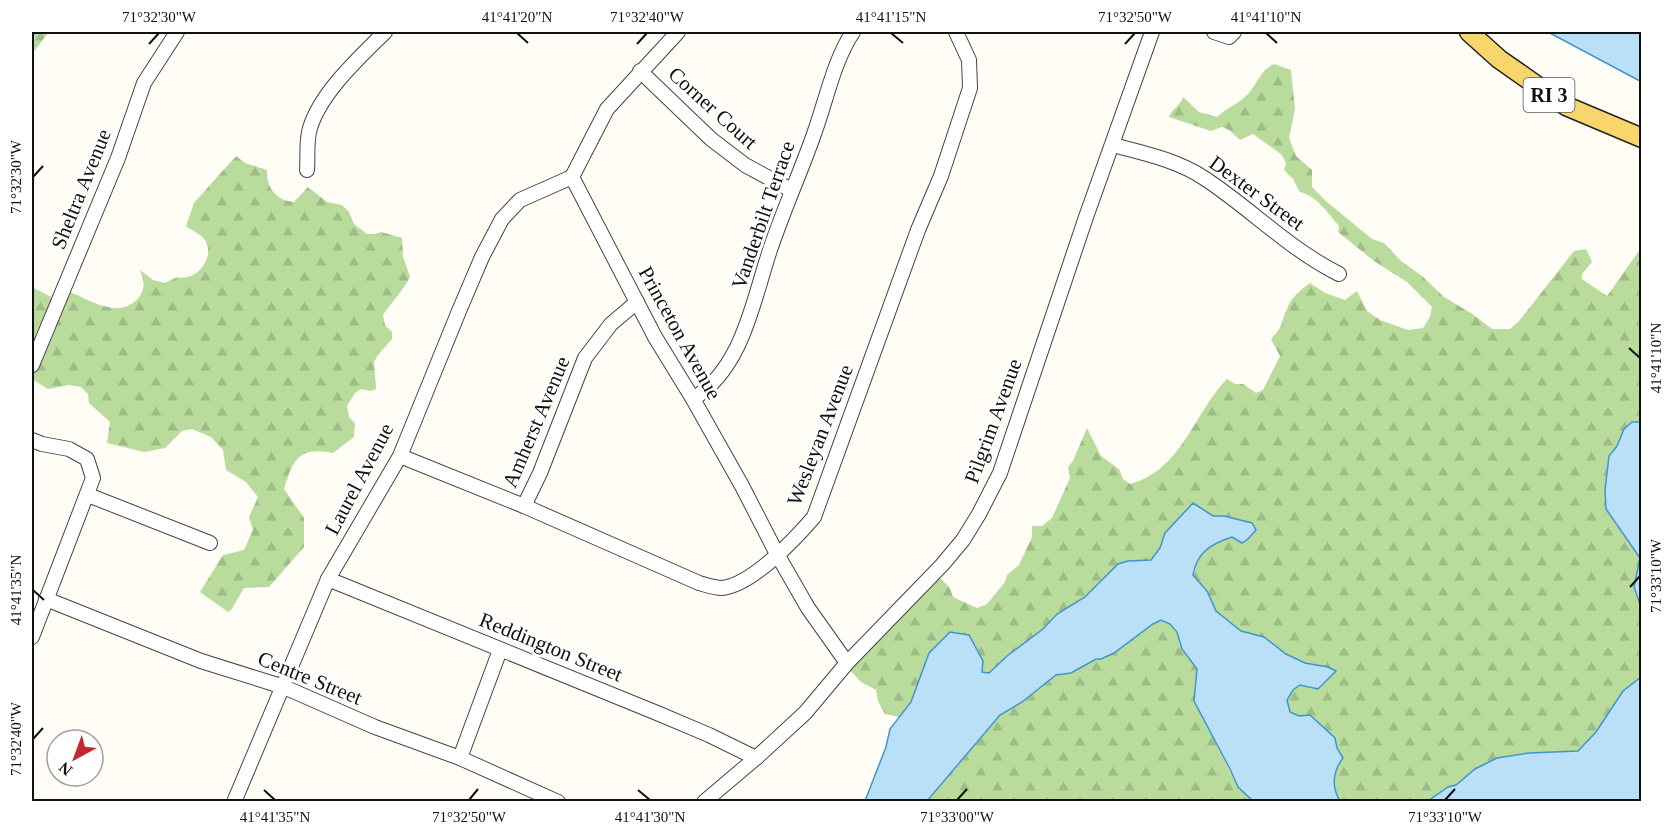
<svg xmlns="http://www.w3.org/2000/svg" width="1673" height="833" viewBox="0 0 1673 833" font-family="Georgia,serif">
	<defs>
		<pattern id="forest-firs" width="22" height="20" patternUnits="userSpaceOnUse" patternTransform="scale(1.5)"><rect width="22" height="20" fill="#b9dc9c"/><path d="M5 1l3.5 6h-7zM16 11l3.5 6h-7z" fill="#9ebc85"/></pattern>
	</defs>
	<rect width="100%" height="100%" fill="#fffdf5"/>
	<g fill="url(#forest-firs)">
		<path d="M 32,32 L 49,32 L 32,54 Z"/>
		<path d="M 1274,64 L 1291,70 L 1295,109 L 1289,138 L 1296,156 L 1312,170 L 1312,187 L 1327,202 L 1372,239 L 1384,243 L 1401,261 L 1422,276 L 1444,297 L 1471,313 L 1492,329 L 1510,329 L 1519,321 L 1574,251 L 1586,249 L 1592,262 L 1582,274 L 1582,279 L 1607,296 L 1641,248 L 1641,422 L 1632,422 L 1624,429 L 1617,446 L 1609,456 L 1606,509 L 1640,558 L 1634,587 L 1641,607 L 1641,677 L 1623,691 L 1596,732 L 1578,751 L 1530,753 L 1497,758 L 1475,769 L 1456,785 L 1448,787 L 1428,801 L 1340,801 C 1331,787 1333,771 1343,758 L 1337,748 L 1335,738 L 1290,712 L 1287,700 L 1293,689 L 1328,667 L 1305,663 L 1286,654 L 1264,637 L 1241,631 L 1216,611 L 1207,591 L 1193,575 C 1197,551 1211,544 1232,537 L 1224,516 L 1213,516 L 1193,503 L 1166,532 L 1160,548 L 1151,560 L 1128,561 L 1118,564 L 1085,597 L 1057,614 L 1043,629 L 1007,656 L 989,673 L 982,673 L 929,653 L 911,702 L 899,717 L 885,714 L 878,701 L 876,690 L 861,682 L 845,665 L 934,572 L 950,588 L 953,597 L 977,608 L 987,604 L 1005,582 L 1007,575 L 1019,565 L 1032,537 L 1032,526 L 1042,526 L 1052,518 L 1070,478 L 1068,467 L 1073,461 L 1087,428 L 1101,456 L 1119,469 L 1123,479 L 1130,484 C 1182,470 1193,414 1227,379 L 1235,384 L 1243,384 L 1256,393 L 1263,390 L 1280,356 L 1271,339 C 1284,326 1280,324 1287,309 C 1291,298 1300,290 1310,283 L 1325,293 L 1345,300 L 1357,291 L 1367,311 L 1380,320 L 1408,330 L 1423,328 L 1430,317 L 1432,307 L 1407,282 L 1374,261 L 1338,232 L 1339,226 C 1327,212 1318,197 1300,192 L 1293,179 L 1284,170 L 1286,163 L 1282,155 L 1253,134 L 1240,140 L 1229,130 L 1222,127 L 1211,131 L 1169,117 C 1172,109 1179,107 1183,97 L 1199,112 L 1217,117 C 1225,109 1236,105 1245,97 C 1257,86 1259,71 1274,64 Z"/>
		<path d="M 236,156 L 245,163 L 267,170 C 266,187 276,201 294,202 L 308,187 L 327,202 L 342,205 L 349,212 L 354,224 L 367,234 L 375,234 L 381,232 L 402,238 L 403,256 L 410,277 C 401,294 393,300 383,315 L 385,325 L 392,332 L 392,339 L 378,355 L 374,362 L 376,389 L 370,391 L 361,389 L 355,393 L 347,406 L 349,417 L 355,423 L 354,437 L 333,453 C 299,446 293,459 284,489 L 304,518 L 304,547 L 269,587 L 244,588 L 231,610 L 228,612 L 200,592 L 223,555 L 244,550 L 253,530 L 249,517 L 258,497 L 246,482 L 226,470 L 223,450 L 211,437 L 192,429 L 182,431 L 165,448 L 144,452 L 107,443 L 110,422 L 89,403 L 88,394 L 81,387 L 69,385 L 48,389 L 32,379 L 32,287 L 57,300 L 65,290 C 87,298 120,322 139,297 C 146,288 144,281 140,270 L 153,280 L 165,283 L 177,277 C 196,282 216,258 205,240 C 202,235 192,230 186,226 L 194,203 Z"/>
		<path d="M 1161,620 L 1170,624 L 1177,632 L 1182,649 L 1197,669 L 1194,701 L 1238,787 L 1253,801 L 927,802 L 1000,715 L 1022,702 L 1056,675 L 1071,673 L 1096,659 L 1101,659 L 1114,653 L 1153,624 Z"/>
	</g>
	<g fill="#b9e0f7" stroke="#3f96cf" stroke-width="1.5">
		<path d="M 1548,32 L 1641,32 L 1641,81 L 1638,80 Z"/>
		<path d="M 1632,422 L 1641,422 L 1641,607 L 1634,587 L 1640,558 L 1606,509 L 1605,490 L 1609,456 L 1617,446 L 1624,429 Z"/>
		<path d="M 1193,503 L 1213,516 L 1224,516 L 1252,523 L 1256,530 L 1248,539 L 1242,543 L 1232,537 C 1211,544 1197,552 1193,575 L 1207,591 L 1216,611 L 1241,631 L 1264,637 L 1286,654 L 1305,663 L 1328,667 L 1336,671 L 1318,689 L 1300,685 L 1293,690 L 1287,700 L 1290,712 L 1299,716 L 1310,715 L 1335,738 L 1337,748 L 1343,758 C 1333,771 1331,787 1340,801 L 1253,801 L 1238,787 L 1230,769 L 1194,701 L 1197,669 L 1182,649 L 1177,632 L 1170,624 L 1161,620 L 1153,624 L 1114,653 L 1101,659 L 1096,659 L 1071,673 L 1056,675 L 1022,702 L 1000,715 L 927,801 L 865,801 L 886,747 L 890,729 L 911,702 L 929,653 L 950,632 L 969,635 L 983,661 L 982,672 L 989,673 L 1007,656 L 1043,629 L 1057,614 L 1085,597 L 1118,564 L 1128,561 L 1151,560 L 1160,548 L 1165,533 Z"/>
		<path d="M 1641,677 L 1641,801 L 1428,801 L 1448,787 L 1456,785 L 1475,769 L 1497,758 L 1529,753 L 1578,751 L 1596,732 L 1623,691 Z"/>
	</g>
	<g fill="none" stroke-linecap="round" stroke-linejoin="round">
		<g stroke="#444" stroke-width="16">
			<g id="minor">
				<path d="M 678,32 L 607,109 L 572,177 L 655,337 L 693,399 L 742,486 L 777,554 L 808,608 L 847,663"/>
				<path d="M 1214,32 L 1229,37 L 1234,32"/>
				<path d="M 640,71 L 711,139 L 745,165 L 791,190"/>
				<path d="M 1113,145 C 1143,153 1177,160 1204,178 C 1250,208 1289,249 1339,274"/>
				<path d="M 307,170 C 308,157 306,140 310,128 C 321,92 360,57 385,32"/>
				<path d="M 32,365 L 118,158 L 144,83 L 177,32"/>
				<path d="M 693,399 C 742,368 752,305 769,253 C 782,213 800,174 814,134 C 826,101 834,60 853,32"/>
				<path d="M 32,440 L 42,444 L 69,449 L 87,459 L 93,478 L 32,637"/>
				<path d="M 400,456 L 524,506 L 699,583 C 706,585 715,588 722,588 C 752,585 795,539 814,517 L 918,230 L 941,176 L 970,88 L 969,60 L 956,32"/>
				<path d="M 88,495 L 210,543"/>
				<path d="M 524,506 L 540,473 L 585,358 L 611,324 L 637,302"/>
				<path d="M 328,579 L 657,713 L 709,735 L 756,758"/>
				<path d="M 46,599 L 201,661 L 284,687 L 375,727 L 460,758 L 558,802"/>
				<path d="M 460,758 L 500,650"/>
				<path d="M 234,802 L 328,579 L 400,456 L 459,311 L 482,257 L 502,219 L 520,200 L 572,177"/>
				<path d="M 704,802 L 756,758 L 805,713 L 847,663 L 942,565 L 963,540 L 979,514 L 1000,473 L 1086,217 L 1152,32"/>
			</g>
		</g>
		<g stroke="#222" stroke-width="21">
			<path id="major" d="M 1469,32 L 1499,59 L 1566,106 L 1642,138"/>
		</g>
		<use href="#minor" stroke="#fff" stroke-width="14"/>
		<use href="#major" stroke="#f9d66b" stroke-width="18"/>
	</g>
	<path fill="none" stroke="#111" stroke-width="2" d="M 517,33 L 528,43M 891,33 L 903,43M 1266,33 L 1277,43M 149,44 L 159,33M 637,44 L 647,33M 1125,44 L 1135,33M 33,177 L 43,166M 1629,348 L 1640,358M 1630,587 L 1640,576M 33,590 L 44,600M 33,739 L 43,728M 264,790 L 275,800M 638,790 L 650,800M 469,800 L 478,789M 957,800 L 967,789M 1445,800 L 1455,789"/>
	<g text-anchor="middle" stroke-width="6" stroke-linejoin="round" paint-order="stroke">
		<rect fill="#fff" stroke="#585858" stroke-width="1.5" x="1523.5" y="78" width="51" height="34" rx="4.5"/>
		<g font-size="20" font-weight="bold" fill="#111">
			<text x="1549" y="102">RI 3</text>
		</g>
		<g font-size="21" fill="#111" stroke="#fff">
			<text transform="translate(713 108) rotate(42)" y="7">Corner Court</text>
			<text transform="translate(81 189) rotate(-68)" y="7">Sheltra Avenue</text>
			<text transform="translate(1257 193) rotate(36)" y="7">Dexter Street</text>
			<text transform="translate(763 215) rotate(-71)" y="7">Vanderbilt Terrace</text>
			<text transform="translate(680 333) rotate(61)" y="7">Princeton Avenue</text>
			<text transform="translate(993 421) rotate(-70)" y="7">Pilgrim Avenue</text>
			<text transform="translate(536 422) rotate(-67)" y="7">Amherst Avenue</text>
			<text transform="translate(820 435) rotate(-69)" y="7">Wesleyan Avenue</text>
			<text transform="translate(359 479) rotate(-62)" y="7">Laurel Avenue</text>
			<text transform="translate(551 647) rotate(22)" y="7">Reddington Street</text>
			<text transform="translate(310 678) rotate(22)" y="7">Centre Street</text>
		</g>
	</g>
	<rect width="1673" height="833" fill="none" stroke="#ffffff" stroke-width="66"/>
	<g transform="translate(75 758) rotate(221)"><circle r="28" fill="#ffffff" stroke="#a0a0a0" stroke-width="1.5"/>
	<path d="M0-4.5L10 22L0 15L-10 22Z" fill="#c4262e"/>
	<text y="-9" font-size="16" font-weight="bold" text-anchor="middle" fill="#111111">N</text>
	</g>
	<rect x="33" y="33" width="1607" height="767" fill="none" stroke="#111" stroke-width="2"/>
	<g font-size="15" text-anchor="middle" fill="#111">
		<text x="159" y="22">71°32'30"W</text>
		<text x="517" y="22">41°41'20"N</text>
		<text x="647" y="22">71°32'40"W</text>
		<text x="891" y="22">41°41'15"N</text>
		<text x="1135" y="22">71°32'50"W</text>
		<text x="1266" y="22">41°41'10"N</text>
		<text transform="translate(16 177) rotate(-90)" y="5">71°32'30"W</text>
		<text transform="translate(1656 358) rotate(-90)" y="5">41°41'10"N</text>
		<text transform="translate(1656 576) rotate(-90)" y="5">71°33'10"W</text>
		<text transform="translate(16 590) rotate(-90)" y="5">41°41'35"N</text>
		<text transform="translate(16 739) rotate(-90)" y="5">71°32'40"W</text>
		<text x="275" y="822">41°41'35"N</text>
		<text x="469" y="822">71°32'50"W</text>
		<text x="650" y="822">41°41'30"N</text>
		<text x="957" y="822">71°33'00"W</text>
		<text x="1445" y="822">71°33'10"W</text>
	</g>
</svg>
